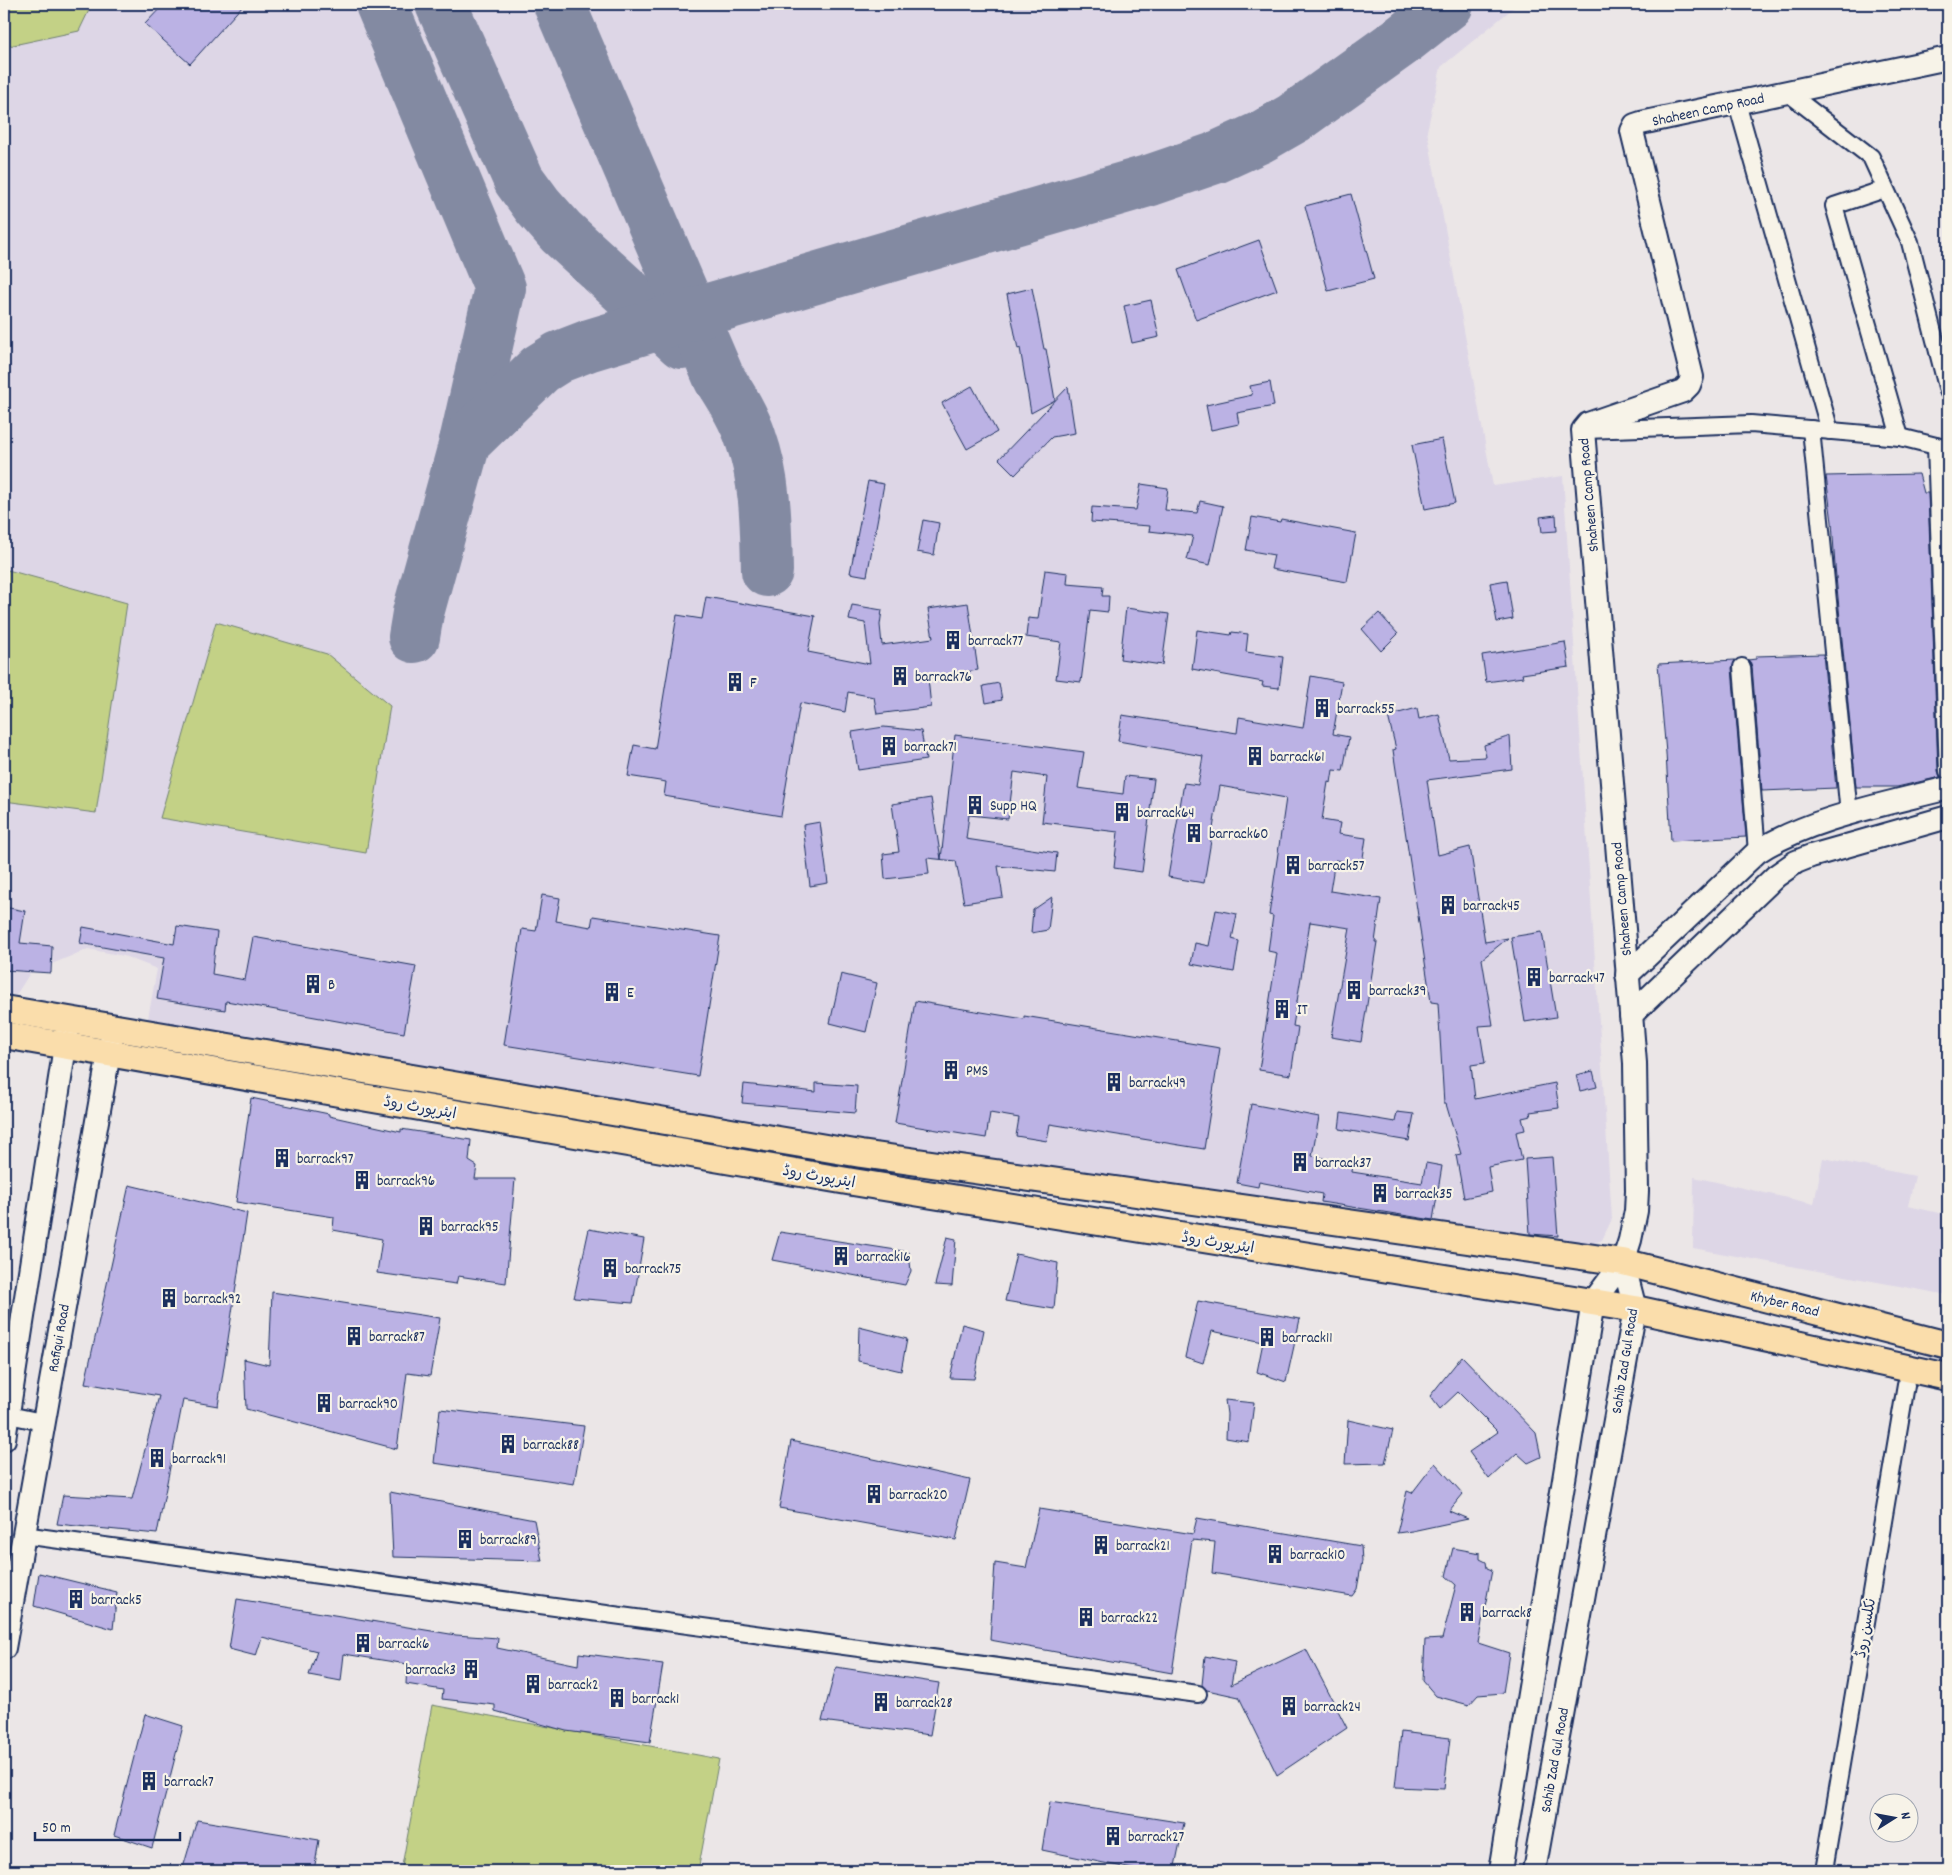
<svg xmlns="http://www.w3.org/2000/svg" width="1952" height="1875" viewBox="0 0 1952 1875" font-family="Dekko,'Playpen Sans Arabic',sans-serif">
	<rect width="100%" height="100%" fill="#ebe6e7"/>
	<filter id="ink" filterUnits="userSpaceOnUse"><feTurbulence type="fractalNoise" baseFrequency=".02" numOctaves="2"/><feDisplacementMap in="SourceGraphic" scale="10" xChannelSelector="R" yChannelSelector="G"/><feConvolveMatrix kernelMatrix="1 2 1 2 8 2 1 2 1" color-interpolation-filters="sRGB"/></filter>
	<g filter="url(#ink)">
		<g fill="#ddd6e6">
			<path d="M 4,4 L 1518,4 L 1441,67 L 1427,131 L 1493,486 L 1563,476 L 1612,1219 L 1602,1240 L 1590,1245 L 1435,1232 L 147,1024 L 157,969 L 124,956 L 88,949 L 30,973 L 16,995 L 4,993 Z"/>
			<path d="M 1823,1158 L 1915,1176 L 1908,1206 L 1948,1215 L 1948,1295 L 1693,1248 L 1694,1177 L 1814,1204 Z"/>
		</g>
		<g fill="#c3d186" stroke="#6f8072">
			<path d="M 4,4 L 92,4 L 79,31 L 4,47 Z"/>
			<path d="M 4,569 L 127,603 L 96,813 L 4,801 Z"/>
			<path d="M 216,622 L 327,654 L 390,706 L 366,853 L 160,818 Z"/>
			<path d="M 432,1705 L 719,1759 L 698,1871 L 401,1871 Z"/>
		</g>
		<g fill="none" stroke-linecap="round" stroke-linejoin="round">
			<g stroke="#838aa2" stroke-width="52">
				<path d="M 381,4 L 500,288 L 465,442"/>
				<path d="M 441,4 L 519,180 L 538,206 L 561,232 L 682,343"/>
				<path d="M 559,4 L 719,378 C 731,397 744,417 751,439 C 766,481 766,526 767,571"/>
				<path d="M 414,637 L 418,613 L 465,442 L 540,369 L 559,357 L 590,345 L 692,314 L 1151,180 L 1215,158 L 1261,137 L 1294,118 L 1400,42 L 1448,4"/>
			</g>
		</g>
		<g fill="#bbb2e4" stroke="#1b2f5e">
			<path d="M 164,4 L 244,4 L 190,64 L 145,24 Z"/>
			<path d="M 1351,194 L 1374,279 L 1328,291 L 1305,206 Z"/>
			<path d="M 1259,240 L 1277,290 L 1196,320 L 1178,270 Z"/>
			<path d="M 1032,288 L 1044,349 L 1046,349 L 1055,400 L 1031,413 L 1020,348 L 1018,349 L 1007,294 Z"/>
			<path d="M 1151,300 L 1159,337 L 1132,343 L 1124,306 Z"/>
			<path d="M 1270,382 L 1274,406 L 1237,413 L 1239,424 L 1211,430 L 1206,405 L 1252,395 L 1250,386 Z"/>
			<path d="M 972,386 L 997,432 L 967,449 L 942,403 Z"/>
			<path d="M 1068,387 L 1075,433 L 1052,437 L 1015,475 L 999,459 Z"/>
			<path d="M 1442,439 L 1455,503 L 1425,509 L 1412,445 Z"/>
			<path d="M 1919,474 L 1924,493 L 1928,493 L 1938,771 L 1940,777 L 1897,787 L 1856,787 L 1835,566 L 1832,522 L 1826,476 Z"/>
			<path d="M 868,481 L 884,484 L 867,576 L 850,573 Z"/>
			<path d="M 1141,484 L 1168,488 L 1165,510 L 1197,513 L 1200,501 L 1223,506 L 1210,565 L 1187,560 L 1193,536 L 1149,531 L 1150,526 L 1091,522 L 1092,507 L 1136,510 Z"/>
			<path d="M 1556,515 L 1557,531 L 1542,532 L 1540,517 Z"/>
			<path d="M 1252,517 L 1280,522 L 1281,519 L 1356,533 L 1347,582 L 1271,569 L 1274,555 L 1246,550 Z"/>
			<path d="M 923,520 L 939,523 L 934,555 L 917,552 Z"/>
			<path d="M 1045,570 L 1068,573 L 1067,584 L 1103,587 L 1102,596 L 1109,596 L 1108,612 L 1090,610 L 1081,682 L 1056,679 L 1061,642 L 1026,637 L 1028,618 L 1038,619 Z"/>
			<path d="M 1507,580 L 1513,619 L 1497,622 L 1490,583 Z"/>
			<path d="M 706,597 L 815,616 L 808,652 L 870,664 L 865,623 L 849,620 L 852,605 L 882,610 L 880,625 L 882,645 L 933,638 L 928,609 L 968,603 L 978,670 L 928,678 L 931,707 L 877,714 L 874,697 L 848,692 L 845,712 L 800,703 L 781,816 L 664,796 L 666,782 L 628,776 L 634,745 L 655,749 L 677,615 L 702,619 Z"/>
			<path d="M 1126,608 L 1169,614 L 1162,665 L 1120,659 Z"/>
			<path d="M 1379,613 L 1398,634 L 1381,651 L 1362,629 Z"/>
			<path d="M 1197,630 L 1231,635 L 1232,632 L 1248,634 L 1246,652 L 1283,657 L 1279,688 L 1262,686 L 1263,682 L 1192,669 Z"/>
			<path d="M 1565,642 L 1569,667 L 1522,674 L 1523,677 L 1486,682 L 1482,655 Z"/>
			<path d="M 1823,654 L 1836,788 L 1762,791 L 1752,666 L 1748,660 L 1756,659 L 1756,656 Z"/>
			<path d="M 1735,660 L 1732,668 L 1746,837 L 1671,841 L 1666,753 L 1658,664 Z"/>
			<path d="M 1311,676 L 1342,682 L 1333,734 L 1349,737 L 1343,771 L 1333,770 L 1331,783 L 1328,782 L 1322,820 L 1340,823 L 1338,834 L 1366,838 L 1362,864 L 1335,860 L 1330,891 L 1381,899 L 1375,942 L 1377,942 L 1361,1042 L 1331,1037 L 1350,928 L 1310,922 L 1293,1026 L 1298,1027 L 1291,1075 L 1259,1070 L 1277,953 L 1268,951 L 1273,916 L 1269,915 L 1286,798 L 1220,786 L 1204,883 L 1168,877 L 1184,783 L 1198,785 L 1203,756 L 1118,741 L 1122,715 L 1237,733 L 1239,717 L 1303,728 Z"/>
			<path d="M 999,683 L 1002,700 L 986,703 L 983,686 Z"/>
			<path d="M 1417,708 L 1419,719 L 1439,714 L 1449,759 L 1486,757 L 1484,745 L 1510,736 L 1512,769 L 1427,780 L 1438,855 L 1470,847 L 1485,942 L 1508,938 L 1482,959 L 1493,1025 L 1479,1026 L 1485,1063 L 1471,1065 L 1475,1099 L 1555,1083 L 1559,1108 L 1530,1112 L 1531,1116 L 1522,1118 L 1525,1130 L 1516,1132 L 1522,1160 L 1488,1167 L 1492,1192 L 1464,1198 L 1456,1155 L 1461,1154 L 1446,1104 L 1444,1104 L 1438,1003 L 1431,1002 L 1393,750 L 1396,749 L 1388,716 Z"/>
			<path d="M 884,727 L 921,731 L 926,760 L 858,770 L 852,732 Z"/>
			<path d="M 955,735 L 1084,752 L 1078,788 L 1123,794 L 1125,776 L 1154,779 L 1142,872 L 1114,868 L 1118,832 L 1093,829 L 1093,828 L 1042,822 L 1047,777 L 1014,772 L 1008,819 L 969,815 L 966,839 L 1057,853 L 1055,872 L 998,866 L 1003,897 L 964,903 L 956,861 L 927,858 L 929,874 L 885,879 L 883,854 L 899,852 L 892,804 L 931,798 L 941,859 Z"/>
			<path d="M 820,822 L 828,883 L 810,886 L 803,825 Z"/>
			<path d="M 542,895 L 560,898 L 556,921 L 591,927 L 593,916 L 720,936 L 698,1076 L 504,1045 L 522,929 L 536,931 Z"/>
			<path d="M 1052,897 L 1048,930 L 1031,933 L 1033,910 Z"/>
			<path d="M 4,907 L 25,911 L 20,943 L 52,946 L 51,973 L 4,970 Z"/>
			<path d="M 1216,910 L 1237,914 L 1232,939 L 1239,941 L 1234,972 L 1191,964 L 1195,943 L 1209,946 Z"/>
			<path d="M 177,926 L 217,932 L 212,974 L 245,980 L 253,937 L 416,966 L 404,1033 L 226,1001 L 225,1010 L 157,999 L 164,958 L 80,943 L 83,927 L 174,944 Z"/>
			<path d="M 1542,932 L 1556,1017 L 1525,1022 L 1511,937 Z"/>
			<path d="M 841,974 L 877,983 L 866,1032 L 830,1023 Z"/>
			<path d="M 915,1001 L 1024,1019 L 1024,1016 L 1220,1048 L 1204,1149 L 1050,1124 L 1047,1141 L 1016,1136 L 1019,1118 L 990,1113 L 986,1138 L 895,1123 Z"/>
			<path d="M 1593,1071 L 1597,1087 L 1580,1091 L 1576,1075 Z"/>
			<path d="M 816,1083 L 857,1086 L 855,1113 L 742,1103 L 744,1084 L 816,1092 Z"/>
			<path d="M 251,1098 L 329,1114 L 329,1116 L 401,1132 L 401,1129 L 471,1140 L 469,1161 L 477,1166 L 475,1179 L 515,1179 L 506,1283 L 458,1276 L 456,1284 L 377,1273 L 382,1239 L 333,1230 L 334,1217 L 236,1202 Z"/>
			<path d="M 1251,1104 L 1319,1117 L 1312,1156 L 1353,1164 L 1352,1172 L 1422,1183 L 1426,1163 L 1442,1166 L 1433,1220 L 1321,1202 L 1322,1194 L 1259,1182 L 1258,1187 L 1237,1183 Z"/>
			<path d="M 1397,1112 L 1414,1114 L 1409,1141 L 1339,1129 L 1341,1113 L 1395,1122 Z"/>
			<path d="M 1552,1157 L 1558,1236 L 1530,1234 L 1525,1159 Z"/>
			<path d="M 129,1185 L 247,1213 L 218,1406 L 183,1400 L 157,1534 L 57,1524 L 63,1495 L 132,1499 L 159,1396 L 85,1383 Z"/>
			<path d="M 589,1229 L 644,1239 L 633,1303 L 574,1298 Z"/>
			<path d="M 780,1232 L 909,1252 L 911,1271 L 905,1285 L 772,1260 Z"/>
			<path d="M 947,1237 L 956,1239 L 952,1286 L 935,1285 Z"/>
			<path d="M 1016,1254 L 1058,1263 L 1054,1309 L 1005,1301 Z"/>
			<path d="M 272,1292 L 440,1318 L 430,1376 L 407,1373 L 397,1449 L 246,1409 L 244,1359 L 269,1365 Z"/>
			<path d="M 1198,1301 L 1300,1319 L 1286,1382 L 1257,1372 L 1263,1342 L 1212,1331 L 1203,1363 L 1185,1357 Z"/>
			<path d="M 962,1324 L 984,1330 L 974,1379 L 950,1378 Z"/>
			<path d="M 859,1327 L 907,1339 L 901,1371 L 858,1361 Z"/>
			<path d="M 1462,1356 L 1536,1433 L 1541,1457 L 1528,1463 L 1517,1453 L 1489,1479 L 1469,1452 L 1498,1432 L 1458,1392 L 1440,1409 L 1430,1396 Z"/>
			<path d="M 1225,1400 L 1254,1403 L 1249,1442 L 1226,1438 L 1227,1414 Z"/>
			<path d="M 440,1409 L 584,1426 L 574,1484 L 434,1463 Z"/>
			<path d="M 1348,1420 L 1393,1430 L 1385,1463 L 1345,1464 Z"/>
			<path d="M 791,1441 L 970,1480 L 956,1540 L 779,1508 Z"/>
			<path d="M 1435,1463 L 1463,1494 L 1449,1511 L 1468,1519 L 1412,1531 L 1397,1533 L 1407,1491 L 1412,1493 Z"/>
			<path d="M 390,1492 L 534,1520 L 542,1561 L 393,1557 Z"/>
			<path d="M 1039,1509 L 1193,1534 L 1197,1518 L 1361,1546 L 1362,1561 L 1357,1589 L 1352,1596 L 1212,1573 L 1215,1542 L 1192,1540 L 1172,1673 L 990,1640 L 995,1563 L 1026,1568 Z"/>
			<path d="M 1453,1548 L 1480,1553 L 1480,1559 L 1486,1562 L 1487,1568 L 1492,1570 L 1478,1643 L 1509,1653 L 1503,1693 L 1478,1695 L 1469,1705 L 1436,1696 L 1423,1681 L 1425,1640 L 1442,1639 L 1456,1585 L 1446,1576 Z"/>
			<path d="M 39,1573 L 117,1592 L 113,1629 L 34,1606 Z"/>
			<path d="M 237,1599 L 456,1635 L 498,1638 L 497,1648 L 578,1665 L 579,1653 L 663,1664 L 650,1742 L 566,1731 L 495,1711 L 495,1705 L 442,1699 L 443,1690 L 406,1684 L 407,1664 L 344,1654 L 341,1681 L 309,1675 L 317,1651 L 262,1637 L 256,1656 L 229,1649 Z"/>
			<path d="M 1306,1649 L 1347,1728 L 1277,1775 L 1239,1697 L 1207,1690 L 1202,1685 L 1205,1656 L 1235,1662 L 1231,1685 Z"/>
			<path d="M 836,1667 L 939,1683 L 930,1735 L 822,1721 Z"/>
			<path d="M 145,1714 L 183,1726 L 152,1848 L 114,1835 Z"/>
			<path d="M 1401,1732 L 1450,1738 L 1444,1789 L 1395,1787 Z"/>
			<path d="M 1050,1802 L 1184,1823 L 1174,1871 L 1142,1871 L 1042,1850 Z"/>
			<path d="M 197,1820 L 319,1840 L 314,1871 L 202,1871 L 183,1868 Z"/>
		</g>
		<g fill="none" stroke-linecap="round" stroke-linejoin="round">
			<g stroke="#1b2f5e" stroke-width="20">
				<g id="street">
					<path d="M 1787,92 L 1871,157 L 1910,242 L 1948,391"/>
					<path d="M 1737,103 L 1830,431"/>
					<path d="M 1885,189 L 1834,206 L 1900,437"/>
					<path d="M 1811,429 L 1849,814"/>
					<path d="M 1585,430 L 1751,424 L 1900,437 L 1948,449"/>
					<path d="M 1936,446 L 1948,771"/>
					<path d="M 1742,667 L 1757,852"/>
					<path d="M 4,1414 L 42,1422"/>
					<path d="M 23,1535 L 1198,1694"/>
					<path d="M 1824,1871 L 1906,1385"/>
				</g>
			</g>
			<g stroke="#1b2f5e" stroke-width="26">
				<g id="secondary">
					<path d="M 1627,975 L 1757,852 C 1809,818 1887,804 1948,788"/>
					<path d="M 1631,1015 L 1776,876 L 1796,862 L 1811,856 L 1948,817"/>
					<path d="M 4,1439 L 68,1027"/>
					<path d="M 4,1648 L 112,1036"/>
					<path d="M 1500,1871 L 1593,1302 L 1623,1262 L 1630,1240 L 1636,1211 L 1637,1191 L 1635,1063 L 1583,430 L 1588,424 L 1683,391 L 1689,385 L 1692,377 L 1632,131 L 1635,125 L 1641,123 L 1948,58"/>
					<path d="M 1534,1871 L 1635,1309 L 1623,1262"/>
				</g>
			</g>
			<g stroke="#1b2f5e" stroke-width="30">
				<g id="primary">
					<path d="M 4,1009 L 861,1154 L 1623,1262 L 1948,1345"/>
					<path d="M 4,1035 L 853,1182 L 1635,1309 L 1948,1377"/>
				</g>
			</g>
			<use href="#street" stroke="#f7f3e8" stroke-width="16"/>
			<use href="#secondary" stroke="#f7f3e8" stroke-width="22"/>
			<use href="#primary" stroke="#faddab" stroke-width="26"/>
		</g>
	</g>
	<defs>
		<g id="building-bare" transform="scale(1.5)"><path d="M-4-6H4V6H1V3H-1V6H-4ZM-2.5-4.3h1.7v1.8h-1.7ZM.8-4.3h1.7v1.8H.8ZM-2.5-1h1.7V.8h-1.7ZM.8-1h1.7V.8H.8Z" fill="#1b2f5e" stroke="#f7f3e8" stroke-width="2.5" paint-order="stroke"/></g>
	</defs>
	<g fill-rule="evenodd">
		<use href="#building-bare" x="953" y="640"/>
		<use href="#building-bare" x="900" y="676"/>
		<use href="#building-bare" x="735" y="682"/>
		<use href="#building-bare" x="1322" y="708"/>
		<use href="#building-bare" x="889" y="746"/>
		<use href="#building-bare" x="1255" y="756"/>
		<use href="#building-bare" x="975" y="805"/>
		<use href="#building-bare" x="1122" y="812"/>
		<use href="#building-bare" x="1194" y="833"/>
		<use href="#building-bare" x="1293" y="865"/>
		<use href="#building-bare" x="1448" y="905"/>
		<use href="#building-bare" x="1534" y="977"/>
		<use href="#building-bare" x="313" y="984"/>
		<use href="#building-bare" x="1354" y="990"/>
		<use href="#building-bare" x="612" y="992"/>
		<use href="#building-bare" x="1282" y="1009"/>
		<use href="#building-bare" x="951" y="1070"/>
		<use href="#building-bare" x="1114" y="1082"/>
		<use href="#building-bare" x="282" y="1158"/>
		<use href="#building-bare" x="1300" y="1162"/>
		<use href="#building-bare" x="362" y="1180"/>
		<use href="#building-bare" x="1380" y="1193"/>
		<use href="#building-bare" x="426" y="1226"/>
		<use href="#building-bare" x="841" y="1256"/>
		<use href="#building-bare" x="610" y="1268"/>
		<use href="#building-bare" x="169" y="1298"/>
		<use href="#building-bare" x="354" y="1336"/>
		<use href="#building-bare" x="1267" y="1337"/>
		<use href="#building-bare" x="324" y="1403"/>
		<use href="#building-bare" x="508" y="1444"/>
		<use href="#building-bare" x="157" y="1458"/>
		<use href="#building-bare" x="874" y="1494"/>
		<use href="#building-bare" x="465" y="1539"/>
		<use href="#building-bare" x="1101" y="1545"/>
		<use href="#building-bare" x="1275" y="1554"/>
		<use href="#building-bare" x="76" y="1599"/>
		<use href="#building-bare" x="1467" y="1612"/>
		<use href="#building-bare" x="1086" y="1617"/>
		<use href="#building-bare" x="363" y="1643"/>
		<use href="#building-bare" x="471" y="1669"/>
		<use href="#building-bare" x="533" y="1684"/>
		<use href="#building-bare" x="617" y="1698"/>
		<use href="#building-bare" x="881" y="1702"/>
		<use href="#building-bare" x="1289" y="1706"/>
		<use href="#building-bare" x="149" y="1781"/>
		<use href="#building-bare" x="1113" y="1836"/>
	</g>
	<g text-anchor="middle" stroke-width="4.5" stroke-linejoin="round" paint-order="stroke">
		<g font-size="15" fill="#1b2f5e" stroke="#f7f3e8">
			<text transform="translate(1708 109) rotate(-12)" y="5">Shaheen Camp Road</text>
			<text transform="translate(1588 495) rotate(-95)" y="5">Shaheen Camp Road</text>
			<text transform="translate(1621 899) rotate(-95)" y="5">Shaheen Camp Road</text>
			<text transform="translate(420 1107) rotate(10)" y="5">ایئرپورٹ روڈ</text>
			<text transform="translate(819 1176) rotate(10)" y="5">ایئرپورٹ روڈ</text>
			<text transform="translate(1218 1242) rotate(9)" y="5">ایئرپورٹ روڈ</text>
			<text transform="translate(1785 1303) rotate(14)" y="5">Khyber Road</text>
			<text transform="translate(58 1338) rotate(-80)" y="5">Rafiqui Road</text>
			<text transform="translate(1624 1361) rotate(-81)" y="5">Sahib Zad Gul Road</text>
			<text transform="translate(1865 1628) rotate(-80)" y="5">نکلسن روڈ</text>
			<text transform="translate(1554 1760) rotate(-80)" y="5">Sahib Zad Gul Road</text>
		</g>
		<g font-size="15" fill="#1b2f5e" stroke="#f7f3e8" text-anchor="start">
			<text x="968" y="645">barrack77</text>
			<text x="915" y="681">barrack76</text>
			<text x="750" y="687">F</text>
			<text x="1337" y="713">barrack55</text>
			<text x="904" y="751">barrack71</text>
			<text x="1270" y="761">barrack61</text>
			<text x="990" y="810">Supp HQ</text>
			<text x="1137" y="817">barrack64</text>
			<text x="1209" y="838">barrack60</text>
			<text x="1308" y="870">barrack57</text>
			<text x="1463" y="910">barrack45</text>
			<text x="1549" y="982">barrack47</text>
			<text x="328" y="989">B</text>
			<text x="1369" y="995">barrack39</text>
			<text x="627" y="997">E</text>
			<text x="1297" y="1014">IT</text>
			<text x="966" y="1075">PMS</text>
			<text x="1129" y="1087">barrack49</text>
			<text x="297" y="1163">barrack97</text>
			<text x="1315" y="1167">barrack37</text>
			<text x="377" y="1185">barrack96</text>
			<text x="1395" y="1198">barrack35</text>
			<text x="441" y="1231">barrack95</text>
			<text x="856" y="1261">barrack16</text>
			<text x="625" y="1273">barrack75</text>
			<text x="184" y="1303">barrack92</text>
			<text x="369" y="1341">barrack87</text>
			<text x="1282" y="1342">barrack11</text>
			<text x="339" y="1408">barrack90</text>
			<text x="523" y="1449">barrack88</text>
			<text x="172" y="1463">barrack91</text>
			<text x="889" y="1499">barrack20</text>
			<text x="480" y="1544">barrack89</text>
			<text x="1116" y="1550">barrack21</text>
			<text x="1290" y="1559">barrack10</text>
			<text x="91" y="1604">barrack5</text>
			<text x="1482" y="1617">barrack8</text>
			<text x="1101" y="1622">barrack22</text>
			<text x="378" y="1648">barrack6</text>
			<text x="456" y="1674" text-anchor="end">barrack3</text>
			<text x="548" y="1689">barrack2</text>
			<text x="632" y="1703">barrack1</text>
			<text x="896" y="1707">barrack28</text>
			<text x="1304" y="1711">barrack24</text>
			<text x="164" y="1786">barrack7</text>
			<text x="1128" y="1841">barrack27</text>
		</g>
	</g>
	<rect width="1952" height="1875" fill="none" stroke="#f7f3e8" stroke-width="20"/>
	<rect x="10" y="10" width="1932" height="1855" fill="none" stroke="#1b2f5e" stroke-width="2" filter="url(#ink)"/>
	<g transform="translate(1894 1818) rotate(79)"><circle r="24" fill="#f7f3e8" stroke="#9fa5b1"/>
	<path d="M0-4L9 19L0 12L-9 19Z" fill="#1b2f5e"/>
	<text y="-8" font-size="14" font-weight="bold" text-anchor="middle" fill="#1b2f5e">N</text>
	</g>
	<path d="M35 1832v8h145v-8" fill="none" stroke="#1b2f5e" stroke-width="2.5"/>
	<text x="42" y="1832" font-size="15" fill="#1b2f5e" stroke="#f7f3e8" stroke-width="4" paint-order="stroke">50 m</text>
</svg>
